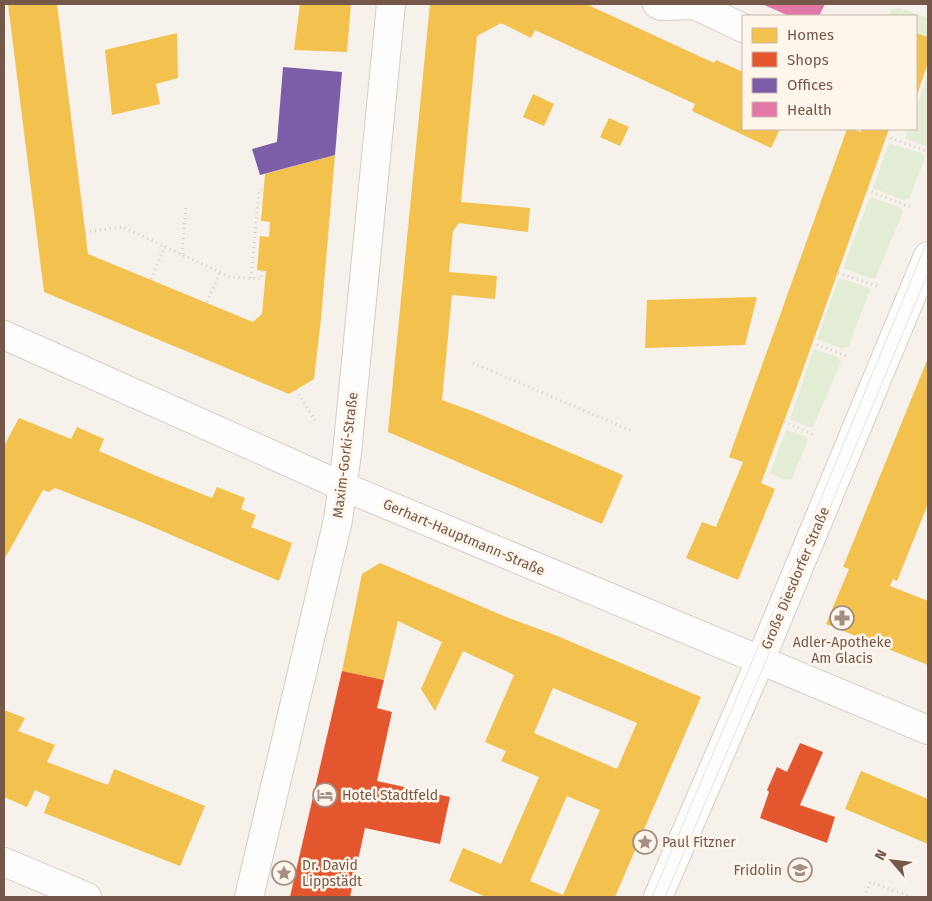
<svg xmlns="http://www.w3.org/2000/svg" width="932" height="901" viewBox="0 0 932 901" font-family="'Fira Sans',sans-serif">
	<rect width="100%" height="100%" fill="#f6f1ea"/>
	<g fill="#e3edd5">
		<path d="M 899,8 L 928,18 L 928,37 L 916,32 L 916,16 L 886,16 L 892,10 Z"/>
		<path d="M 928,73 L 928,146 L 925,146 L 905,139 L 908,129 L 916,129 L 916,108 Z"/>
		<path d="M 889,143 L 921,153 L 925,158 L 909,199 L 903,200 L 873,188 Z"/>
		<path d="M 870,197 L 899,207 L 903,212 L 875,278 L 870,278 L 843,268 Z"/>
		<path d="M 839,278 L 867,287 L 870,290 L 848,347 L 841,348 L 817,339 Z"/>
		<path d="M 814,349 L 837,357 L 841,362 L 813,427 L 808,427 L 790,419 Z"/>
		<path d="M 786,430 L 804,436 L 808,440 L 792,479 L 785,480 L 770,473 Z"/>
	</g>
	<g fill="#f2c14e" fill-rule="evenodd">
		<path d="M 8,4 L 57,4 L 88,254 L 253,322 L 262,314 L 266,271 L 257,270 L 260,236 L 269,237 L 270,222 L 261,221 L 265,174 L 335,155 L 321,319 L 314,379 L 289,394 L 44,292 Z"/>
		<path d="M 300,4 L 351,4 L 347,52 L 294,50 Z"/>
		<path d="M 430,4 L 586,4 L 714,63 L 716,60 L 743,72 L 743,129 L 780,129 L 771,148 L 692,111 L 695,104 L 535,30 L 531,38 L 501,23 L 477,36 L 461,202 L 530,208 L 528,232 L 459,223 L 453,231 L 449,272 L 497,276 L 495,299 L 452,295 L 442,400 L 472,411 L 623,475 L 602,524 L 388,432 Z"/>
		<path d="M 177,33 L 178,78 L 156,84 L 160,104 L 112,115 L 105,50 Z"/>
		<path d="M 916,33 L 928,37 L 928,63 L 916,98 Z"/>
		<path d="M 533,94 L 554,104 L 544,126 L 523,117 Z"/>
		<path d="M 609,118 L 629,127 L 620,146 L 600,137 Z"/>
		<path d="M 847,129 L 852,129 L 861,132 L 862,129 L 889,129 L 796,389 L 761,483 L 775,489 L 738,580 L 686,558 L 702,522 L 716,527 L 743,462 L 729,457 Z"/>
		<path d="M 757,297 L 745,345 L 645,348 L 647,300 Z"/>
		<path d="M 928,358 L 928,504 L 897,581 L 893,579 L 890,586 L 928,601 L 928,665 L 826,624 L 849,569 L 843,567 Z"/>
		<path d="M 19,418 L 71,439 L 77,427 L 104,439 L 99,451 L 154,475 L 212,498 L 217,487 L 245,498 L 241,509 L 256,515 L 251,527 L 292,543 L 279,581 L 134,519 L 55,488 L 49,492 L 43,490 L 4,560 L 4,446 Z"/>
		<path d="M 380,563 L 506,617 L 555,635 L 701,697 L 615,897 L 486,897 L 449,881 L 463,848 L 501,864 L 539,777 L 501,761 L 506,751 L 485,742 L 514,675 L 463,651 L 435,711 L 421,689 L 442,642 L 398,621 L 384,680 L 342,671 L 362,574 ZM 553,688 L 637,723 L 617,769 L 534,733 ZM 567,796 L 600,810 L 563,895 L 530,881 Z"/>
		<path d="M 4,710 L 25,718 L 18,731 L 55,745 L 47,762 L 108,785 L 114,769 L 205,806 L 180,866 L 44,813 L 50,797 L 35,790 L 27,807 L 4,797 Z"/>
		<path d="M 861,771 L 928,799 L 928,844 L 845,809 Z"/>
	</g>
	<g fill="#e4572e">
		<path d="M 342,671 L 384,680 L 377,708 L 392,712 L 377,781 L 450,797 L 440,844 L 365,828 L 350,897 L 290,897 Z"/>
		<path d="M 800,743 L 823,752 L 800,805 L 835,817 L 827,843 L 760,818 L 769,792 L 767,790 L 777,767 L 787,772 Z"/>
	</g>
	<path fill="#7b5ea7" d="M 283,67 L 342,72 L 335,155 L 260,175 L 252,149 L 277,142 Z"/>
	<path fill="#e377a8" d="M 762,4 L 825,4 L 819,16 L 789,16 Z"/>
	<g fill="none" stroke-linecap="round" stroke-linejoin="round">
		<g stroke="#d5cec7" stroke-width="30">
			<g id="street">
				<path d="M 657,4 L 661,6 L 695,5 L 743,28"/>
				<path d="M 4,335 L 342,486 L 928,730"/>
				<path d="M 4,862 L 87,897"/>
				<path d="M 249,897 L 338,520 L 347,453 L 391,4"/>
			</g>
		</g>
		<g stroke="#d6cec6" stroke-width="30">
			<path id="secondary" d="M 658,897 L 760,661 L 928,256"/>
		</g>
		<g stroke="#d8d0cb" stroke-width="3" stroke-dasharray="1 4" stroke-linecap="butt">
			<path d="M 886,136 L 928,152"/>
			<path d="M 867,190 L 910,207"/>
			<path d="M 85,232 L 123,227 L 230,277 L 261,279 L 262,271"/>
			<path d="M 182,254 L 186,206"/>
			<path d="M 838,273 L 877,286"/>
			<path d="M 251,278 L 259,190 L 263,190"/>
			<path d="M 151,279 L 165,246"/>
			<path d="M 207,302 L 220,272"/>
			<path d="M 812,343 L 847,356"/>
			<path d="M 473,363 L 632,431"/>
			<path d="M 296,390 L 315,420"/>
			<path d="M 784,422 L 814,435"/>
			<path d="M 864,897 L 870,882 L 912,897"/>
		</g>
		<use href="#street" stroke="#fefdfc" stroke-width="28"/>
		<use href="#secondary" stroke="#fefdfc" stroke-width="28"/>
		<g stroke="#e4e2e4" stroke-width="1">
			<path d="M 652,897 L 810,525 L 928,239"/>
			<path d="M 665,897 L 765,663 L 928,273"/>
		</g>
	</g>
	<defs>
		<g id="pharmacy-ring" transform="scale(1.25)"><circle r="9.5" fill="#fff6eb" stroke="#a28e82" stroke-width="1.5"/><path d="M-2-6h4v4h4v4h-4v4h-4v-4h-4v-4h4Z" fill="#a28e82"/></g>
		<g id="hotel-ring" transform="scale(1.25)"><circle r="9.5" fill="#fff6eb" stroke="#a28e82" stroke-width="1.5"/><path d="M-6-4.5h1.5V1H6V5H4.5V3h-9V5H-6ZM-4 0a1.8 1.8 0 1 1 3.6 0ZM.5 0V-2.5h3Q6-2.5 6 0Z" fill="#a28e82"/></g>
		<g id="sight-ring" transform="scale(1.25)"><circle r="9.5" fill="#fff6eb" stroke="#a28e82" stroke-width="1.5"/><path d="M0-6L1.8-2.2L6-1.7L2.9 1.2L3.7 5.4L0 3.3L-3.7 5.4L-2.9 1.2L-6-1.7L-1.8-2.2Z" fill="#a28e82"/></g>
		<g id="school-ring" transform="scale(1.25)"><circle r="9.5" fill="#fff6eb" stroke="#a28e82" stroke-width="1.5"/><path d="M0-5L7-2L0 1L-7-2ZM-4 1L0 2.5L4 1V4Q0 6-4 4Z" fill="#a28e82"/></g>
	</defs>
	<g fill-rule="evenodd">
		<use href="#pharmacy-ring" x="842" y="618"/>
		<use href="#hotel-ring" x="325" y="795"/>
		<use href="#sight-ring" x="645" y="842"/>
		<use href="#school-ring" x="800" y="870"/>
		<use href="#sight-ring" x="284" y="873"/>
	</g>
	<g text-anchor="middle" stroke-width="5" stroke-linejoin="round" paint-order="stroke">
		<g font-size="14" fill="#75584a" stroke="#fff6eb">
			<text transform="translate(345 455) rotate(-83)" y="5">Maxim-Gorki-Straße</text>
			<text transform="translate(464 537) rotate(23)" y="5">Gerhart-Hauptmann-Straße</text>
			<text transform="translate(795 578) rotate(-67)" y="5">Große Diesdorfer Straße</text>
		</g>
		<g font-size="14" fill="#75584a" stroke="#fff6eb" text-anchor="start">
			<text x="842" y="647" text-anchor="middle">Adler-Apotheke<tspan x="842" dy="16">Am Glacis</tspan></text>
			<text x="342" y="800">Hotel Stadtfeld</text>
			<text x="662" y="847">Paul Fitzner</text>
			<text x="302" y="870">Dr. David<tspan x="302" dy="16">Lippstädt</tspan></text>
			<text x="782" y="875" text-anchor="end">Fridolin</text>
		</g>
	</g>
	<rect width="932" height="901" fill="none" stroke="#75584a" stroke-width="10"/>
	<rect x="742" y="15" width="175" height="115" fill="#fff6eb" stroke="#c8b7ab"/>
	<rect x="752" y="28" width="25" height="15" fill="#f2c14e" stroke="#c8b7ab"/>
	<text x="787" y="40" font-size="15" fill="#75584a">Homes</text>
	<rect x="752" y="52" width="25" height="15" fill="#e4572e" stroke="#c8b7ab"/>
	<text x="787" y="65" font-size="15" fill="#75584a">Shops</text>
	<rect x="752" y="78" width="25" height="15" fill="#7b5ea7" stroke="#c8b7ab"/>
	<text x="787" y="90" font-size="15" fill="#75584a">Offices</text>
	<rect x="752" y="102" width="25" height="15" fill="#e377a8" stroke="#c8b7ab"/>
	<text x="787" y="115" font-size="15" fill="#75584a">Health</text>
	<g transform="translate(892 861) rotate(298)" stroke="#fff6eb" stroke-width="4" paint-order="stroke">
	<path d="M0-4L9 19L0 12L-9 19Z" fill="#75584a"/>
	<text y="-8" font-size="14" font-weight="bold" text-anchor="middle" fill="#75584a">N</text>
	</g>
</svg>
